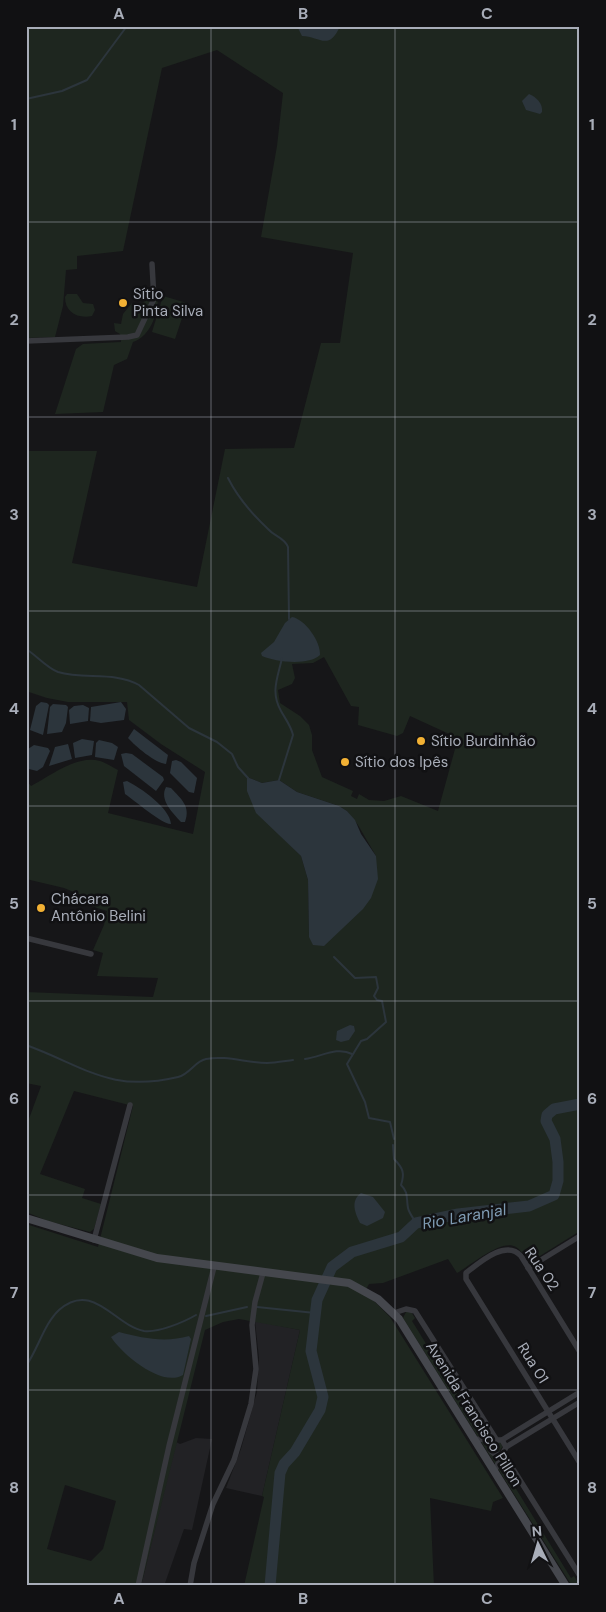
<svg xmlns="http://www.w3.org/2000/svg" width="606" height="1612" viewBox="0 0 606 1612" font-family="'DM Sans',sans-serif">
	<rect width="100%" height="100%" fill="#161618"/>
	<g fill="#222225">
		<path d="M 255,1321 L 300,1330 L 262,1496 L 226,1488 L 241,1449 L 257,1392 L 259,1358 Z"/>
		<path d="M 196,1438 L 212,1439 L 192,1530 L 184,1529 L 164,1586 L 141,1586 L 176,1442 L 180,1444 Z"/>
	</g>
	<g fill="#1e261f" fill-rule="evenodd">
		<path d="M 26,26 L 580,26 L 580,1231 L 535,1259 C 525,1260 524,1252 516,1247 C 502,1238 471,1265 457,1273 L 448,1259 L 383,1283 L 369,1284 L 364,1293 L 375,1302 L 390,1317 L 503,1498 L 493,1502 L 491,1511 L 430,1498 L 434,1586 L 244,1586 L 264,1497 L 262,1496 L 300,1330 L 239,1319 L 223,1322 L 205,1330 L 141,1586 L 26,1586 L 26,1224 L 98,1247 L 133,1106 L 74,1091 L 40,1174 L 85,1189 L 82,1198 L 101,1204 L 94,1229 L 90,1232 L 48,1221 L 26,1212 L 26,1127 L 41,1086 L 26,1083 L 26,992 L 153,997 L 158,978 L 97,976 L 103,953 L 93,950 L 104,925 L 107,911 L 85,904 L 86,897 L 64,888 L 26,879 L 26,780 L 31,786 C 50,776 78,754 100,761 C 106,763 112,767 118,770 L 108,813 L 193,834 L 205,772 L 161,744 L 129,720 L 127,702 L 68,702 L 47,698 L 26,691 L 26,451 L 97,451 L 72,563 L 197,587 L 225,449 L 294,448 L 321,343 L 340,343 L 353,253 L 261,237 L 277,146 L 283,93 L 217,50 L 162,68 L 123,251 L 77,256 L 77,269 L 66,270 L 63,306 L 55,337 L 26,338 ZM 324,657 L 351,706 L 359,707 L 358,725 L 397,736 L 403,733 L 410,716 L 458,738 L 438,811 L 401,796 L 384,801 L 369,800 L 359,794 L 357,799 L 351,796 L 353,791 L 322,777 L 312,750 L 312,735 L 309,725 L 300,716 L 280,703 L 278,690 L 292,684 L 295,678 L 292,664 L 313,663 ZM 247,777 L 262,783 L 279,780 L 297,792 L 339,806 L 347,811 L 358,825 L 376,856 L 309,937 L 308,880 L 301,856 L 284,839 ZM 65,1485 L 116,1501 L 103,1549 L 91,1561 L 47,1549 Z"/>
		<path d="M 67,294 L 77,294 L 83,303 L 93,304 L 95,310 L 92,316 C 77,319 65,312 65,297 Z"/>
		<path d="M 149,296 L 158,296 C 158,313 151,336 133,342 L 127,359 L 114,365 L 103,412 L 55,414 L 76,349 L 83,344 L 121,342 L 120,334 L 115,331 L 114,323 L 121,324 L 123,314 L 132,303 L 142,303 Z"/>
		<path d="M 163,296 L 187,303 L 175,339 L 152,332 Z"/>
		<path d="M 406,1312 L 411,1312 L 415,1318 L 412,1321 L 477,1426 L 480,1424 L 493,1445 L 500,1442 L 503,1446 L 498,1453 L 508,1469 L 505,1471 L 571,1578 L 574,1576 L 580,1586 L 572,1586 L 403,1318 Z"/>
	</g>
	<g fill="#2c353c">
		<path d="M 297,26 L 340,26 C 329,52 319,36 302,36 Z"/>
		<path d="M 529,94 C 536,97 543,103 542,112 L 540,114 L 526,110 L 522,101 Z"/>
		<path d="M 292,617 C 305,619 321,642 320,655 C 308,666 276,662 262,656 L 261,653 L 274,642 L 285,623 Z"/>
		<path d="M 41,702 L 47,703 L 49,705 L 43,735 L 30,730 L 36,706 Z"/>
		<path d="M 121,702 L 126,709 L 124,720 L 101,723 L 90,721 L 91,707 Z"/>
		<path d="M 53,704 L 66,705 L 68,707 L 66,723 L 62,732 L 47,734 L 50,707 Z"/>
		<path d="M 83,705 L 89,708 L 88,721 L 70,724 L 69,710 L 74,706 Z"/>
		<path d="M 134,729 L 168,755 L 166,764 C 155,763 135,746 128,738 Z"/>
		<path d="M 82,739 L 94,741 L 92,755 L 75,758 L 73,743 Z"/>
		<path d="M 99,740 L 112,743 L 118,747 L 114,760 L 95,757 L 96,743 Z"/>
		<path d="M 68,744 L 72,759 L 49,766 L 55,747 Z"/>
		<path d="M 34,745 L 48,748 L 50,751 L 43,767 L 37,771 L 29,769 L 28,749 Z"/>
		<path d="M 126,753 L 132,754 L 163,777 L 164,780 L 156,791 L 124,766 L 121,754 Z"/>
		<path d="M 176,760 L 181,762 L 197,778 L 194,793 L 189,792 L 170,773 L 172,761 Z"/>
		<path d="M 247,777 L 262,783 L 279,780 L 297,792 L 339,806 L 347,811 L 355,820 L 361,834 L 376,856 L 378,879 L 371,898 L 363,909 L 324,946 L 313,945 L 309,937 L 308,880 L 301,856 L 256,813 L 247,791 Z"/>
		<path d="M 127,781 C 141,788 170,808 171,824 C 163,825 134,800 125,794 L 123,782 Z"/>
		<path d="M 166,787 L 171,788 C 181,799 191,806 185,822 L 181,822 C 173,813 159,800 166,787 Z"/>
		<path d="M 350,1025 L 354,1026 L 355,1031 L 349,1040 L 341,1042 L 336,1040 L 337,1031 Z"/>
		<path d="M 361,1193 L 373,1197 L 385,1212 L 383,1218 L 367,1226 L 360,1223 C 355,1213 350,1201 361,1193 Z"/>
		<path d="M 119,1332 C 142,1338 165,1343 189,1336 L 191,1339 L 183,1375 C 161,1388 121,1353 111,1337 Z"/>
	</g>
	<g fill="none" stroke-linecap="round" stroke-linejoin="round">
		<g stroke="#2c353c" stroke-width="2">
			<path d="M 26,99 L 62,91 L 87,80 L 127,26"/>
			<path d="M 228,478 C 238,498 252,514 268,529 C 275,537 284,537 288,547 L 289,619"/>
			<path d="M 26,649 C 36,655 47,668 58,672 C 84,680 114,671 139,685 L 189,728 L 217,742 L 232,754 L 238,767 L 248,778"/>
			<path d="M 279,780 L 293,735 C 291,726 286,720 281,711 C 270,692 278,677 282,658"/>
			<path d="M 334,957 L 355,978 L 376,977 L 378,988 L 374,996 L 377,1000 L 382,1001 L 386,1022 L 367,1039 L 361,1041 L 347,1064 L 365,1102 L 369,1118 L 390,1122 L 394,1139"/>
			<path d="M 26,1045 C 86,1067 110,1093 178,1077 C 190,1074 195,1061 206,1059 C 226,1055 247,1063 267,1063 C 275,1063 285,1061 293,1060"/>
			<path d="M 305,1059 C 321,1057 337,1046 352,1054"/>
			<path d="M 393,1145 L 394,1159 C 403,1168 405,1173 401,1185 C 409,1193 406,1198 408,1208 C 409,1213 414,1219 416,1223"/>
			<path d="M 257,1307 L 315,1313"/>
			<path d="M 206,1316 L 247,1307"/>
			<path d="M 26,1366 C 38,1349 44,1324 59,1310 C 93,1280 115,1326 144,1331 C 158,1333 184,1322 196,1315"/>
		</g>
		<path stroke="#2c353c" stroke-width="11" d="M 270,1586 L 280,1473 L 284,1464 L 295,1452 L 320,1410 L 323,1397 L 311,1351 L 317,1300 L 332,1267 L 352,1252 L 401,1237 L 416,1223 L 458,1214 L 529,1206 L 554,1195 L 558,1181 L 558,1162 L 555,1139 L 546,1121 L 547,1115 L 554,1109 L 580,1104"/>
		<g stroke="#37383d" stroke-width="5.5">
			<path d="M 26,341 L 128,337 L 137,335 L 154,299 L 152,264"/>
			<path d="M 26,938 L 91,954"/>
			<path d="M 94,1240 L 130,1105"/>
			<path d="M 528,1268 L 580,1236"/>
			<path d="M 394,1313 L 406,1309 L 415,1311 L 496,1439"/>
			<path d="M 580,1352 L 521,1256 C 506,1239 480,1262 466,1273 L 466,1279 L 580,1463"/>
			<path d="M 473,1439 L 494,1440"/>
			<path d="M 502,1440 L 580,1392"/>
			<path d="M 506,1447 L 580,1402"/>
			<path d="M 503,1453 L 580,1576"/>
			<path d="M 494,1472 L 506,1447 L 502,1440 L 494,1440 L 490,1445 L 491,1451 L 496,1455 L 502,1454"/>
			<path d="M 138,1586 L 169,1446 L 214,1267"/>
			<path d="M 190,1586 L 194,1563 L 213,1504 L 234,1460 L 251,1404 L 256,1369 L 252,1325 L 255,1302 L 263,1273"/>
		</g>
		<path stroke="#45474d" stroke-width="8" d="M 26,1218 L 157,1258 L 349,1283 L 378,1299 L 399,1319 L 566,1586"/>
	</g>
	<path fill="none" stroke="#a8adb8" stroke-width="1" stroke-opacity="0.55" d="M 211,26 L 211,1586M 395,26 L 395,1586M 26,222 L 580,222M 26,417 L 580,417M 26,611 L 580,611M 26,806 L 580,806M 26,1001 L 580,1001M 26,1195 L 580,1195M 26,1390 L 580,1390"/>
	<g fill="#f2b134" stroke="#111113" stroke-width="2">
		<circle cx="123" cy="303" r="5"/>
		<circle cx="421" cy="741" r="5"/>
		<circle cx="345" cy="762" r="5"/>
		<circle cx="41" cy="908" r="5"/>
	</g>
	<g text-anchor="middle" stroke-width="5" stroke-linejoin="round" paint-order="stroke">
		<g font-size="15" fill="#a8adb8" stroke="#111113" text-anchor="start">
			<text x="133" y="299">Sítio<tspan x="133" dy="17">Pinta Silva</tspan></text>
			<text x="431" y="746">Sítio Burdinhão</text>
			<text x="355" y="767">Sítio dos Ipês</text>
			<text x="51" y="904">Chácara<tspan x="51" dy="17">Antônio Belini</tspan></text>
		</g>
		<g font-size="15" fill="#a8adb8" stroke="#111113">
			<text transform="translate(542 1269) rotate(56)" y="5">Rua 02</text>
			<text transform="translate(533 1363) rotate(58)" y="5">Rua 01</text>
			<text transform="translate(474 1414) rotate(58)" y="5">Avenida Francisco Pillon</text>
		</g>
		<g font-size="16" font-style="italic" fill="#7f9bb3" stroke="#111113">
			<text transform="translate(464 1216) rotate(-10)" y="6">Rio Laranjal</text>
		</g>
	</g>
	<rect width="606" height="1612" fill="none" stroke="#111113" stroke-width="55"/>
	<g transform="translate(538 1544) rotate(355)" stroke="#111113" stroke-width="4" paint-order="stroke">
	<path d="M0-4L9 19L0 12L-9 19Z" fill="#a8adb8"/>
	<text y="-8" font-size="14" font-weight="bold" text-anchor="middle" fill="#a8adb8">N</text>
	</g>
	<rect x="28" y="28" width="550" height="1556" fill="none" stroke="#a8adb8" stroke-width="2"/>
	<g font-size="16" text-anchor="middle" font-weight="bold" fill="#a8adb8">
		<text x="119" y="19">A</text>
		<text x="303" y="19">B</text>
		<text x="487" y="19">C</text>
		<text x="14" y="130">1</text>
		<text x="592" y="130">1</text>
		<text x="14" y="325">2</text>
		<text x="592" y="325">2</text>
		<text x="14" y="520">3</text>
		<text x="592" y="520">3</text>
		<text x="14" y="714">4</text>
		<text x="592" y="714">4</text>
		<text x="14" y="909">5</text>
		<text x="592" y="909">5</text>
		<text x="14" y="1104">6</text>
		<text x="592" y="1104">6</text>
		<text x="14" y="1298">7</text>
		<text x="592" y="1298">7</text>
		<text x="14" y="1493">8</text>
		<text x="592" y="1493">8</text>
		<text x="119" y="1604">A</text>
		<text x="303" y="1604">B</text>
		<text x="487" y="1604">C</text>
	</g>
</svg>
